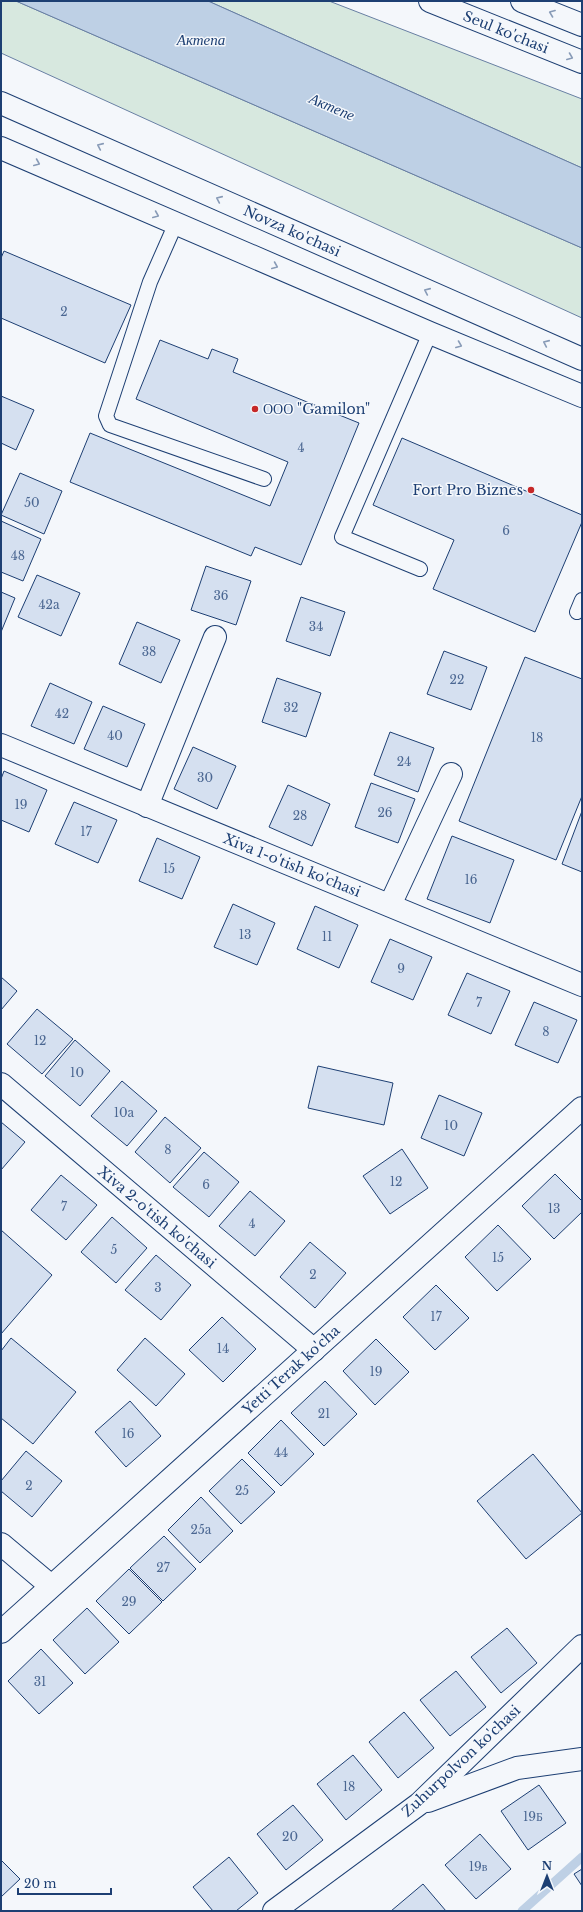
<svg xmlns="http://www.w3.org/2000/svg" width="583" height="1912" viewBox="0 0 583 1912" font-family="'Libre Baskerville',serif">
	<rect width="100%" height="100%" fill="#f4f7fb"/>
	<g fill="#d7e8df" stroke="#687fa3">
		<path d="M 1,1 L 16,1 L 582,248 L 582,318 L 1,53 Z"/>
		<path d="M 208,1 L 329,1 L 582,99 L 582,168 Z"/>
	</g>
	<path fill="#bed0e5" stroke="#687fa3" d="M 16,1 L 208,1 L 582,168 L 582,248 Z"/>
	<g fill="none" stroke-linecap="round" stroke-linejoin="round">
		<path stroke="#bed0e5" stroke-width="9" d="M 522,1911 L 582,1857"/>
	</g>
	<g fill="#d5e0f0" stroke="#1d3f73">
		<path d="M 4,251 L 131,305 L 105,363 L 1,318 L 1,258 Z"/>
		<path d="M 160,340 L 208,359 L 212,349 L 238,359 L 233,372 L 359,423 L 301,565 L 255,547 L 251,556 L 70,482 L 90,433 L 270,506 L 288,462 L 136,399 Z"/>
		<path d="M 1,396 L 34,410 L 16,450 L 1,443 Z"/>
		<path d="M 402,438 L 582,515 L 582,522 L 535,632 L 433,589 L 454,540 L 373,505 Z"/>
		<path d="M 20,473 L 62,491 L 44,534 L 1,515 Z"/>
		<path d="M 1,521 L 41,539 L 23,581 L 1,572 Z"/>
		<path d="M 206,566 L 251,581 L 236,625 L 191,610 Z"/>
		<path d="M 37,575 L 80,593 L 61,636 L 18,617 Z"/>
		<path d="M 1,592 L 15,598 L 1,632 Z"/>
		<path d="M 301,597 L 345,612 L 330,656 L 286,641 Z"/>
		<path d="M 137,622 L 180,640 L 161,683 L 119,664 Z"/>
		<path d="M 444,651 L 487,667 L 471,710 L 427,694 Z"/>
		<path d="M 525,657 L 582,679 L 582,796 L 556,860 L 459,821 Z"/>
		<path d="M 277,678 L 321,693 L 306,737 L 262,722 Z"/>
		<path d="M 50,683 L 92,702 L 74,744 L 31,726 Z"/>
		<path d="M 103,706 L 145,724 L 127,767 L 84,749 Z"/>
		<path d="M 390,732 L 434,748 L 418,792 L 374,775 Z"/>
		<path d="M 193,747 L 236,766 L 217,809 L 174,789 Z"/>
		<path d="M 4,771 L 47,790 L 29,832 L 1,820 L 1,779 Z"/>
		<path d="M 371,783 L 415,799 L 398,843 L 355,827 Z"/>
		<path d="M 288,785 L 330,804 L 312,846 L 269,827 Z"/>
		<path d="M 74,802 L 117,820 L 98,863 L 55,844 Z"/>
		<path d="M 582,811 L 582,872 L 562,864 Z"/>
		<path d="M 452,836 L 514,860 L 490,923 L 427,899 Z"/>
		<path d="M 157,838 L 200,857 L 182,899 L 139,881 Z"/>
		<path d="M 233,904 L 275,923 L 257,965 L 214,947 Z"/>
		<path d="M 315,906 L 358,925 L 339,968 L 297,949 Z"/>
		<path d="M 390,939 L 432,957 L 413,1000 L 371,982 Z"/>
		<path d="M 467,973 L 510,991 L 491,1034 L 448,1015 Z"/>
		<path d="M 1,977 L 17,991 L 1,1010 Z"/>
		<path d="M 534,1002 L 577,1020 L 558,1063 L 515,1045 Z"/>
		<path d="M 37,1009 L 73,1039 L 42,1074 L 7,1044 Z"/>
		<path d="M 75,1040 L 110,1071 L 80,1106 L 45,1076 Z"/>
		<path d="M 318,1066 L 393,1083 L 384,1125 L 308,1108 Z"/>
		<path d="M 122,1081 L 157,1111 L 127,1146 L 91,1116 Z"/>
		<path d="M 439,1095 L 482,1113 L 464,1156 L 421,1138 Z"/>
		<path d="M 165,1117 L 201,1148 L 170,1183 L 135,1152 Z"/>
		<path d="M 1,1122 L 25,1142 L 1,1170 Z"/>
		<path d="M 402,1149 L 428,1188 L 390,1214 L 363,1176 Z"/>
		<path d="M 204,1152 L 239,1182 L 209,1217 L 173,1187 Z"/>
		<path d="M 555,1174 L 582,1201 L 582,1212 L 554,1239 L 522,1206 Z"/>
		<path d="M 61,1175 L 97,1205 L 66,1240 L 31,1210 Z"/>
		<path d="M 250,1191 L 285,1221 L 255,1256 L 219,1226 Z"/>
		<path d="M 112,1217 L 147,1248 L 116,1283 L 81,1252 Z"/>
		<path d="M 498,1225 L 531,1259 L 497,1291 L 465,1257 Z"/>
		<path d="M 1,1230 L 52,1275 L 1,1334 Z"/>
		<path d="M 310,1242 L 346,1273 L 315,1308 L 280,1277 Z"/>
		<path d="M 156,1255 L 191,1285 L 161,1320 L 125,1290 Z"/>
		<path d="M 436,1285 L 469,1318 L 435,1350 L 403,1317 Z"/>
		<path d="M 222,1317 L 256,1349 L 223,1382 L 189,1350 Z"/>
		<path d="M 11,1338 L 76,1392 L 33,1444 L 1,1418 L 1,1351 Z"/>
		<path d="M 145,1338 L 185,1374 L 156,1406 L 117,1370 Z"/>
		<path d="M 376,1339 L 409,1372 L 375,1405 L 343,1371 Z"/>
		<path d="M 325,1381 L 357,1414 L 324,1446 L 291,1413 Z"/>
		<path d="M 130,1401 L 161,1436 L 126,1467 L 95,1432 Z"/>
		<path d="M 281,1420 L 314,1454 L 281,1486 L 248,1453 Z"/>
		<path d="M 26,1451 L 62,1481 L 32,1517 L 1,1491 L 1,1481 Z"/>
		<path d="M 533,1454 L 582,1513 L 526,1559 L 477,1501 Z"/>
		<path d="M 242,1459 L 275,1492 L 241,1524 L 209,1491 Z"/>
		<path d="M 201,1497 L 233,1531 L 200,1563 L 168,1530 Z"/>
		<path d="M 164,1536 L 196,1569 L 163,1601 L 130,1568 Z"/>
		<path d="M 129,1569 L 162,1602 L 129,1634 L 96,1601 Z"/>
		<path d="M 87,1608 L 119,1642 L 85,1674 L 53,1640 Z"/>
		<path d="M 507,1628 L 537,1663 L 501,1693 L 471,1657 Z"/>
		<path d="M 41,1649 L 73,1683 L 39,1714 L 8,1681 Z"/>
		<path d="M 456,1671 L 486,1707 L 450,1736 L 420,1700 Z"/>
		<path d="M 404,1712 L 434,1748 L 398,1778 L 369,1742 Z"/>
		<path d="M 353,1755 L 382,1790 L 346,1820 L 317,1784 Z"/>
		<path d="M 539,1785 L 566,1823 L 528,1850 L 501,1811 Z"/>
		<path d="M 293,1805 L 323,1840 L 286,1870 L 257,1834 Z"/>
		<path d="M 480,1834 L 511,1869 L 476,1899 L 445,1865 Z"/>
		<path d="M 229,1857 L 258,1893 L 236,1911 L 213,1911 L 193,1887 Z"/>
		<path d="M 1,1860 L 20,1879 L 1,1897 Z"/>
		<path d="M 582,1869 L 582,1886 L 574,1874 Z"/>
		<path d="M 423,1884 L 446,1911 L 391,1911 Z"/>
	</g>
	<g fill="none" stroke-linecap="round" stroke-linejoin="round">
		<g stroke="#1d3f73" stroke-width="16">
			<g id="lane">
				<path d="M 176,223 L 150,282 L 106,416 L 110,425 L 264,479"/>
				<path d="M 420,569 L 342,537 L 430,333"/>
				<path d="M 577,612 L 582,600"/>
			</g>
		</g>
		<g stroke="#1d3f73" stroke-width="24">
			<g id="street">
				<path d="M 1,745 L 582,985"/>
				<path d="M 147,806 L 215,637"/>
				<path d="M 390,905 L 451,774"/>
				<path d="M 1,1084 L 314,1350"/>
				<path d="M 1,1544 L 51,1586"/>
				<path d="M 1,1632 L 582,1108"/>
				<path d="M 428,1801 L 517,1768 L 582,1759"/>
				<path d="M 274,1911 L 419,1804 L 582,1646"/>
			</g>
		</g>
		<g stroke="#1d3f73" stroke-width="24">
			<g id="secondary">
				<path d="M 430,1 L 582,62"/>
				<path d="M 522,1 L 582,25"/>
				<path d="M 1,103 L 582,359"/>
				<path d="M 1,148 L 430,333 L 582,396"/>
			</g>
		</g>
		<use href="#lane" stroke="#f4f7fb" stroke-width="14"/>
		<use href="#street" stroke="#f4f7fb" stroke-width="22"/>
		<use href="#secondary" stroke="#f4f7fb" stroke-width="22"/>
	</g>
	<defs><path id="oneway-chevron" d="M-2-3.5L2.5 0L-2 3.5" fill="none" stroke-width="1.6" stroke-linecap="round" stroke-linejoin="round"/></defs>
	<g stroke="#889bb7">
		<use href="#oneway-chevron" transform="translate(552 13) rotate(-159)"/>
		<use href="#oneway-chevron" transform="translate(570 57) rotate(22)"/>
		<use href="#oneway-chevron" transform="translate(100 146) rotate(-156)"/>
		<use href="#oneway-chevron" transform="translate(37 163) rotate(23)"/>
		<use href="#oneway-chevron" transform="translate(219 199) rotate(-156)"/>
		<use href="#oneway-chevron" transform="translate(156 215) rotate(23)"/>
		<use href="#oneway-chevron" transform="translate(275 266) rotate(23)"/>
		<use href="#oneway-chevron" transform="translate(427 291) rotate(-156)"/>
		<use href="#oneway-chevron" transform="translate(546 343) rotate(-156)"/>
		<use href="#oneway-chevron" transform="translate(459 345) rotate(22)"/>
	</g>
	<g fill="#c62828" stroke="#f4f7fb" stroke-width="1.5">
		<circle cx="255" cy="409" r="4"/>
		<circle cx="531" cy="490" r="4"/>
	</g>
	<g text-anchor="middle" stroke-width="3" stroke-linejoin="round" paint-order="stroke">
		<g font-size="12" fill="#4b6792">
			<text x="64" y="316">2</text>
			<text x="301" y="452">4</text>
			<text x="32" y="507">50</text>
			<text x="506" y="535">6</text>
			<text x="18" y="560">48</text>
			<text x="221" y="600">36</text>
			<text x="49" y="609">42a</text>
			<text x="316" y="631">34</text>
			<text x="149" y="656">38</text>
			<text x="457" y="684">22</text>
			<text x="291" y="712">32</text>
			<text x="62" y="718">42</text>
			<text x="115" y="740">40</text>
			<text x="537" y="742">18</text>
			<text x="404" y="766">24</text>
			<text x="205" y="782">30</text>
			<text x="21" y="809">19</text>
			<text x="385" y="817">26</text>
			<text x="300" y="820">28</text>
			<text x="86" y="836">17</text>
			<text x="169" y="873">15</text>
			<text x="471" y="884">16</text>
			<text x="245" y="939">13</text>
			<text x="327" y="941">11</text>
			<text x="401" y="973">9</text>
			<text x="479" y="1007">7</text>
			<text x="546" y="1036">8</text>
			<text x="40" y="1045">12</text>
			<text x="77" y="1077">10</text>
			<text x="124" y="1117">10a</text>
			<text x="451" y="1130">10</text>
			<text x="168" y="1154">8</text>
			<text x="396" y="1186">12</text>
			<text x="206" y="1189">6</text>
			<text x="64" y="1211">7</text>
			<text x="554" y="1213">13</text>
			<text x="252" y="1228">4</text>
			<text x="114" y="1254">5</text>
			<text x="498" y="1262">15</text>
			<text x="313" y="1279">2</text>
			<text x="158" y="1292">3</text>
			<text x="436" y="1321">17</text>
			<text x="223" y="1353">14</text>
			<text x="376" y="1376">19</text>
			<text x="324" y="1418">21</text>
			<text x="128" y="1438">16</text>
			<text x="281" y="1457">44</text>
			<text x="29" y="1490">2</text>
			<text x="242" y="1495">25</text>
			<text x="201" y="1534">25a</text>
			<text x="163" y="1572">27</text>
			<text x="129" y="1606">29</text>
			<text x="40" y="1686">31</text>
			<text x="349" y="1791">18</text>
			<text x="533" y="1821">19Б</text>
			<text x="290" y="1841">20</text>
			<text x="478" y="1871">19в</text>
		</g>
		<g font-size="14" fill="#1d3f73" stroke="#f4f7fb">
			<text transform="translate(506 32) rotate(22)" y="5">Seul ko'chasi</text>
			<text transform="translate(292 231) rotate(24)" y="5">Novza ko'chasi</text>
			<text transform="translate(292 865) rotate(22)" y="5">Xiva 1-o'tish ko'chasi</text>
			<text transform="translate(157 1217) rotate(40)" y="5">Xiva 2-o'tish ko'chasi</text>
			<text transform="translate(291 1370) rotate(-42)" y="5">Yetti Terak ko'cha</text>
			<text transform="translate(461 1761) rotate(-43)" y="5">Zuhurpolvon ko'chasi</text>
		</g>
		<g font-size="14" fill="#1d3f73" stroke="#f4f7fb" text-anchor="start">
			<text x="263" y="414">ООО "Gamilon"</text>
			<text x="523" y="495" text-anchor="end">Fort Pro Biznes</text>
		</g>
		<g font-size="15" font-style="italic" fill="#1d3f73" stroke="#f4f7fb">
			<text x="201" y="45">Актепа</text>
			<text transform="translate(332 107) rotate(23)" y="5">Актепе</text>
		</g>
	</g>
	<rect width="583" height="1912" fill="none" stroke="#1d3f73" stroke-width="4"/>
	<g transform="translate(547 1876)" stroke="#f4f7fb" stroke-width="3" paint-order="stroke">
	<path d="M0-3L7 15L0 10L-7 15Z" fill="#1d3f73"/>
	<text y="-6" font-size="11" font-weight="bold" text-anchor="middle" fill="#1d3f73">N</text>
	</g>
	<path d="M18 1888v6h93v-6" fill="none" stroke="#1d3f73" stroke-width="2"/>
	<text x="24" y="1888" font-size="12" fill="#1d3f73" stroke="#f4f7fb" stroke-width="3" paint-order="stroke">20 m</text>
</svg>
